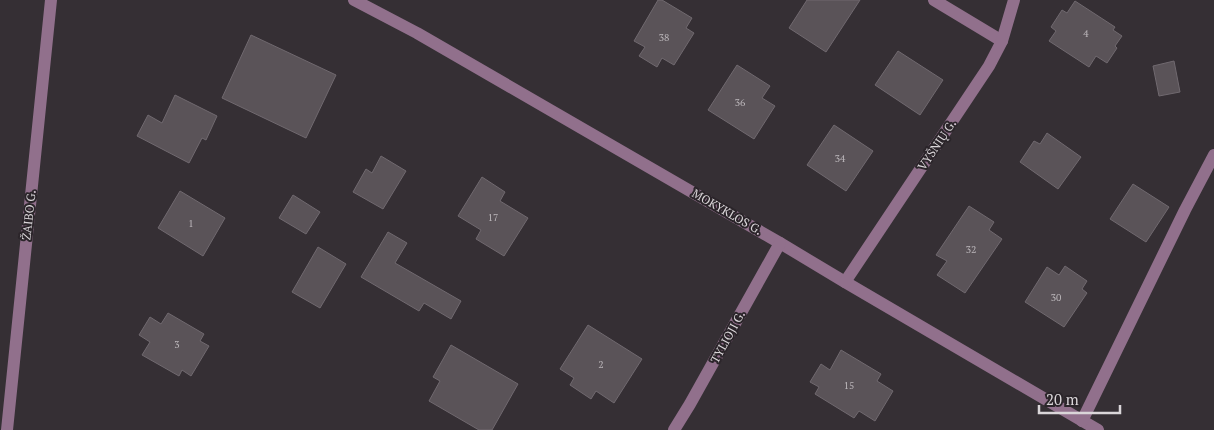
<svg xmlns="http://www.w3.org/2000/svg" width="1214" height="430" viewBox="0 0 1214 430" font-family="'PT Serif',serif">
	<rect width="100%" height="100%" fill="#352f34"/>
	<g fill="#5a5358" stroke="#70696f">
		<path d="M 658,0 L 662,0 L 692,18 L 686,28 L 694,33 L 674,65 L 662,58 L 657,67 L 639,56 L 645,47 L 634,41 Z"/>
		<path d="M 807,0 L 860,0 L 826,52 L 789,28 Z"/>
		<path d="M 1075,1 L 1115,27 L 1113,30 L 1122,36 L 1115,46 L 1117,48 L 1107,63 L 1096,56 L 1089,67 L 1049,41 L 1056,31 L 1051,27 L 1062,10 L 1067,13 Z"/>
		<path d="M 251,35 L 336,75 L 306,138 L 222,98 Z"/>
		<path d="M 898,51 L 943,80 L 920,115 L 875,85 Z"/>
		<path d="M 1174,61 L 1180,92 L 1159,96 L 1153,66 Z"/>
		<path d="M 737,65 L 770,86 L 762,98 L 775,106 L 754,139 L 708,110 Z"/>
		<path d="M 175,95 L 217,116 L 206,140 L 202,138 L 189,163 L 137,136 L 148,115 L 162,123 Z"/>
		<path d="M 834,125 L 873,151 L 846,191 L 807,165 Z"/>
		<path d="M 1047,133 L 1081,157 L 1058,189 L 1020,162 L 1034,141 L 1040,144 Z"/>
		<path d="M 381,156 L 406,171 L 383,209 L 353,192 L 366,169 L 372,173 Z"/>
		<path d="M 482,177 L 505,192 L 500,201 L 528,218 L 504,256 L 476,239 L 481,230 L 458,216 Z"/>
		<path d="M 1133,184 L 1169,207 L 1146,242 L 1110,219 Z"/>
		<path d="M 180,191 L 225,218 L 203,256 L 158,228 Z"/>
		<path d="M 293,195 L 320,212 L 306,234 L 279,218 Z"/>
		<path d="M 969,206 L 994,222 L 989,230 L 1002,239 L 965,293 L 937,275 L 947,261 L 936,255 Z"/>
		<path d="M 388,232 L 407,243 L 395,263 L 461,301 L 451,319 L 424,303 L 419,311 L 361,277 Z"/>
		<path d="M 318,247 L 346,264 L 320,308 L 292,292 Z"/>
		<path d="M 1065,266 L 1087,281 L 1082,289 L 1087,293 L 1064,327 L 1025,302 L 1047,267 L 1059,275 Z"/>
		<path d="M 168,313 L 204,334 L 200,341 L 209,346 L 191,376 L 182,370 L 179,376 L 142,355 L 150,342 L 139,335 L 150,317 L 161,324 Z"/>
		<path d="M 588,325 L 642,359 L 614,403 L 596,391 L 591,399 L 570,385 L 574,378 L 560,369 Z"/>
		<path d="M 451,345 L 518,384 L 492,430 L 479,430 L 429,401 L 440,381 L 433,377 Z"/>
		<path d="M 841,350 L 881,374 L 877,381 L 893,391 L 875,421 L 859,411 L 854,418 L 815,394 L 819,387 L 810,382 L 821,364 L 830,370 Z"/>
	</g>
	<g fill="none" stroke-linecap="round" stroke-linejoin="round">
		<g stroke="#91708c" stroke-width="12">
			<path d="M 354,0 L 417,33 L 780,243 L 845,282 L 1098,430"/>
			<path d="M 934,0 L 1002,41"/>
			<path d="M 845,282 L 989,66 L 1002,41 L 1014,0"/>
			<path d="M 1082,421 L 1185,210 L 1214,155"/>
			<path d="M 7,430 L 51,0"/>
			<path d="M 674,430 L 690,404 L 780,243"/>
		</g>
	</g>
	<g text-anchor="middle" stroke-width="4" stroke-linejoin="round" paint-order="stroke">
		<g font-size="10" fill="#bab5b9">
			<text x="1086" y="37">4</text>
			<text x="664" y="41">38</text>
			<text x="740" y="106">36</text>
			<text x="840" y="162">34</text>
			<text x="493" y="221">17</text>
			<text x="191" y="227">1</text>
			<text x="971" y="253">32</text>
			<text x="1056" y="301">30</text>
			<text x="177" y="348">3</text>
			<text x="601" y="368">2</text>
			<text x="849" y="389">15</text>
		</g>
		<g font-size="12" fill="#dad6d9" stroke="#2b252a">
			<text transform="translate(937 145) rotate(-56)" y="4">VYŠNIŲ G.</text>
			<text transform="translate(727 212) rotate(30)" y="4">MOKYKLOS G.</text>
			<text transform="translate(29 215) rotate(-84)" y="4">ŽAIBO G.</text>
			<text transform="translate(728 337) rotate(-61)" y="4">TYLIOJI G.</text>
		</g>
	</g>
	<path d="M1039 405v8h81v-8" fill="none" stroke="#dad6d9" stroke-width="2.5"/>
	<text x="1046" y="405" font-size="15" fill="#dad6d9" stroke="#2b252a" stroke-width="4" paint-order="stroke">20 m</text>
</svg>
